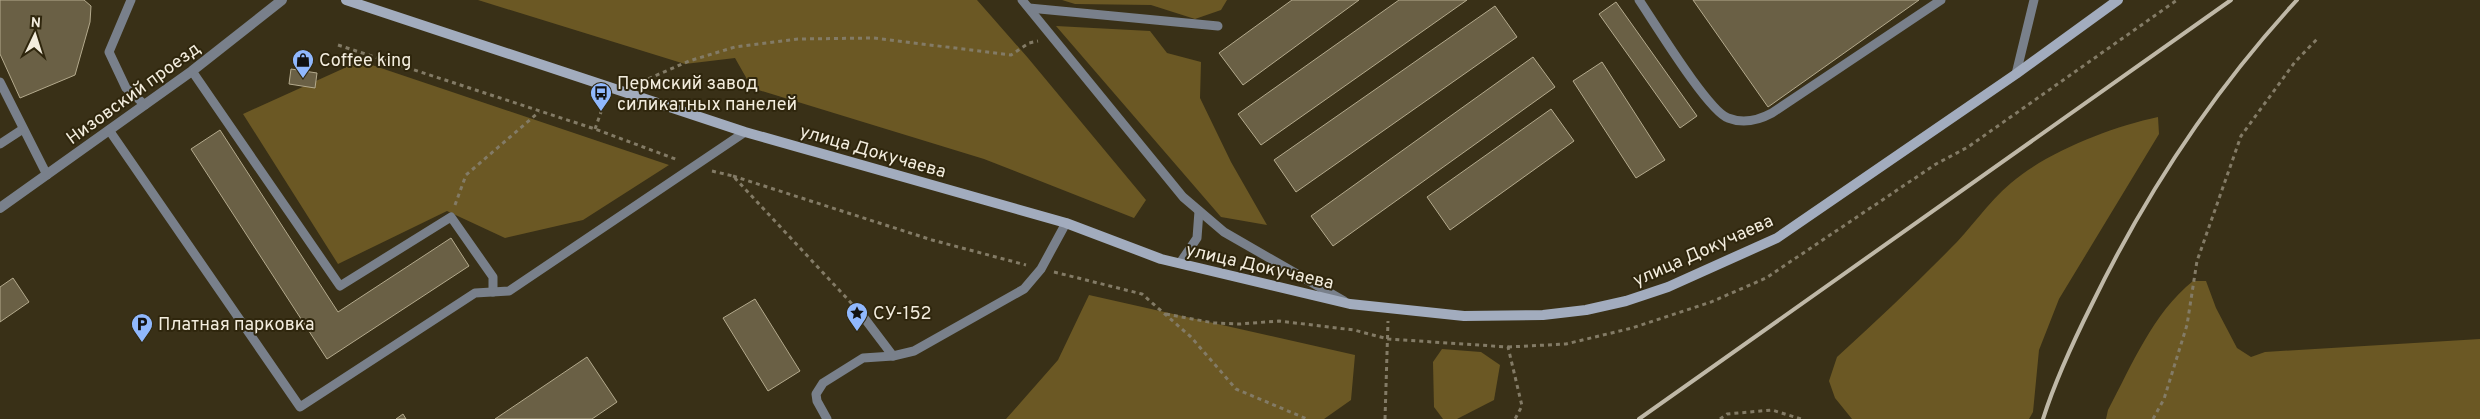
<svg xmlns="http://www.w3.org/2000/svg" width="2480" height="419" viewBox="0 0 2480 419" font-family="Overpass,sans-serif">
	<rect width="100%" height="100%" fill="#393017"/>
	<g fill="#6b5824">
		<path d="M 478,0 L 977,0 L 1028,58 L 1146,200 L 1134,218 L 984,159 L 752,88 L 735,58 L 685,64 Z"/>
		<path d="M 1062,0 L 1227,0 L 1221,10 L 1195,19 L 1151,5 L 1075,4 Z"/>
		<path d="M 1056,26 L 1150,31 L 1167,53 L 1201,62 L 1200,98 L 1231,162 L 1267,225 L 1221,217 Z"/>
		<path d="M 360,61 L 669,165 L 583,220 L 505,238 L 447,211 L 338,264 L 243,114 Z"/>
		<path d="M 2158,117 L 2159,134 L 2059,299 L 2039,350 L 2033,412 L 2029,419 L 1852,419 L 1835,398 L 1829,381 L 1837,357 C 1875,322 1913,287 1949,250 C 1971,229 1987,203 2011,183 C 2047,152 2111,127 2158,117 Z"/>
		<path d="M 2193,281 L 2206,281 L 2216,308 L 2237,348 L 2251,357 L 2265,352 L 2480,339 L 2480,419 L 2106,419 L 2108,410 C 2132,365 2153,313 2193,281 Z"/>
		<path d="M 1089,295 L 1355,355 L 1351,400 L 1324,419 L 1006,419 L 1058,360 Z"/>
		<path d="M 1442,349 L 1481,352 L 1500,365 L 1494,400 L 1457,419 L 1443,419 L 1434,407 L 1433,362 Z"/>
	</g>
	<g fill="#6a6045" stroke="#b4aa8d">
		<path d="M 0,0 L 84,0 L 91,6 L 90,22 L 75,75 L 20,98 L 0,54 Z"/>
		<path d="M 1292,0 L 1359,0 L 1243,85 L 1219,53 Z"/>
		<path d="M 1399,0 L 1467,0 L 1261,145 L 1238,114 Z"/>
		<path d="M 1693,0 L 1919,0 L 1768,107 Z"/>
		<path d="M 1616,2 L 1697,116 L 1680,128 L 1599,14 Z"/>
		<path d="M 1495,6 L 1517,37 L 1296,192 L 1274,160 Z"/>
		<path d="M 1533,57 L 1555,87 L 1333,246 L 1311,216 Z"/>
		<path d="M 1602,62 L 1665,160 L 1636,178 L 1573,81 Z"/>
		<path d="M 291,69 L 317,73 L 315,88 L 289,84 Z"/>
		<path d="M 1551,109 L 1574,141 L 1450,230 L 1427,197 Z"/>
		<path d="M 220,130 L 338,312 L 451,238 L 469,266 L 327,359 L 191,149 Z"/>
		<path d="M 13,278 L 29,302 L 0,322 L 0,287 Z"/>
		<path d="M 755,299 L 800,371 L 768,391 L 723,318 Z"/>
		<path d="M 587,357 L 617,402 L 592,419 L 495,419 Z"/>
		<path d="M 403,414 L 406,419 L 396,419 Z"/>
	</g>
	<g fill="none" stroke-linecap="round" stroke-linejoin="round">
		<g stroke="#837b66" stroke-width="3" stroke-dasharray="4 4" stroke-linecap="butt">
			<path d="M 338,45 L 595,129 L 678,160"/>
			<path d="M 641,82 L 689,61 L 735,47 L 798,39 L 874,38 L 1011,55 L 1029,43 L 1038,41"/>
			<path d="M 595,129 L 601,112"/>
			<path d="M 712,171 L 733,176 L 854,306"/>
			<path d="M 733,176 L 932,240 L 1026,265"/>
			<path d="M 455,205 L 466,175 L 539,112"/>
			<path d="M 1054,272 L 1142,294 L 1191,337 L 1236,389 L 1307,419"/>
			<path d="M 1166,314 L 1214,323 L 1240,324 L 1279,321 L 1354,330 L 1388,339 L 1508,347 L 1522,406 L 1515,419"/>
			<path d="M 1508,347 L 1566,344 L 1632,328 L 1711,302 L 1766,278 L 1936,164 L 1968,147 L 2177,0"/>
			<path d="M 1385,419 L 1388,321"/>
			<path d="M 1720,419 L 1727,414 L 1772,410 L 1801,419"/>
			<path d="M 2153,419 L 2164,399 L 2187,325 L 2197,261 L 2241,136 L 2295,62 L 2319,37"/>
		</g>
		<g stroke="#79808b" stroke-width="9">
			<path d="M 131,0 L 109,52 L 126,88 L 145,105"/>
			<path d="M 1022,0 L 1183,197 L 1224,232 L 1344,301"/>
			<path d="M 1639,0 C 1654,22 1708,111 1728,118 C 1743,124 1759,120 1772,113 L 1941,0"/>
			<path d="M 1029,8 L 1218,26"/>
			<path d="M 192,71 L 340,286 L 451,217 L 493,277 L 493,292"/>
			<path d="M 2016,74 L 2034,0"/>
			<path d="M 0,82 L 47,175"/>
			<path d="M 109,130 L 300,407 L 475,293 L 509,291 L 745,132"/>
			<path d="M 0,144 L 23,129"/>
			<path d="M 1180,263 L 1197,238 L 1199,211"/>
			<path d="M 862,315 L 893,356"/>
			<path d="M 827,419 L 817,401 L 816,394 L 823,383 L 863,358 L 893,356 L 914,351 L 1024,289 L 1041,269 L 1066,223"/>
		</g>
		<path stroke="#79808b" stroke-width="10" d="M 0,208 L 192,71 L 282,0"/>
		<path stroke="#a2acbe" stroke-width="10" d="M 346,0 L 745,132 L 1066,223 L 1161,259 L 1350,304 L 1464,316 L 1543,315 L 1586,310 L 1626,301 L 1668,287 L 1777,238 L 2016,74 L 2118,0"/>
		<g stroke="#bfb8a7" stroke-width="4">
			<path d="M 1639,419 L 2231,0"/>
			<path d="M 2043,419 C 2056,378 2073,342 2092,304 C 2146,193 2213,91 2297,0"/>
		</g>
	</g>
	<defs>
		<g id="shop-pin" transform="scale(1.125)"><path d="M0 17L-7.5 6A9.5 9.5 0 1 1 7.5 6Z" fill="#90b8fd" stroke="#2f260d"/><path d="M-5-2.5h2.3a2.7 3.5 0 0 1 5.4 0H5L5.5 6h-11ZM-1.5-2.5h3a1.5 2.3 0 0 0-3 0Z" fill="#111"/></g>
		<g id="bus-pin" transform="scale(1.125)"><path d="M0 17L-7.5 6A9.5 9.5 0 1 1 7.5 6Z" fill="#90b8fd" stroke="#2f260d"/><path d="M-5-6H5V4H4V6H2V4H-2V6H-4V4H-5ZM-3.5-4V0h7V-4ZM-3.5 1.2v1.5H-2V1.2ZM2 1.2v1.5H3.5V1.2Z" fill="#111"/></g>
		<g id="sight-pin" transform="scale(1.125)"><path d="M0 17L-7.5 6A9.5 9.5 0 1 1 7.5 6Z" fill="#90b8fd" stroke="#2f260d"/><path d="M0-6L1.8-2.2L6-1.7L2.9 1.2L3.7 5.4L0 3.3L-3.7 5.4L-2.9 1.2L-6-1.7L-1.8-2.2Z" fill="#111"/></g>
		<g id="parking-pin" transform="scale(1.125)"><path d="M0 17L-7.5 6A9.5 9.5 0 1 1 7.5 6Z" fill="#90b8fd" stroke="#2f260d"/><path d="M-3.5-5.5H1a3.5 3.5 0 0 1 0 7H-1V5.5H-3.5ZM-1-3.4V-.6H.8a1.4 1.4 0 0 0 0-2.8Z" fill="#111"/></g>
	</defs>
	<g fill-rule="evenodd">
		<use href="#shop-pin" x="303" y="60"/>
		<use href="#bus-pin" x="601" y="93"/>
		<use href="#sight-pin" x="857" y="313"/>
		<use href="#parking-pin" x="142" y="324"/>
	</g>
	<g text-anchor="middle" stroke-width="4" stroke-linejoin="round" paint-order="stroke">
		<g font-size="18" fill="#f3edde" stroke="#2f260d" text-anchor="start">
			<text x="319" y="66">Coffee king</text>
			<text x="617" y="89">Пермский завод<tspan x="617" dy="21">силикатных панелей</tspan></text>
			<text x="873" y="319">СУ-152</text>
			<text x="158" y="330">Платная парковка</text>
		</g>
		<g font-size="18" fill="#f3edde" stroke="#2f260d">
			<text transform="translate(133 93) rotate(-36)" y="6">Низовский проезд</text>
			<text transform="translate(873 151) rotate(16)" y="6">улица Докучаева</text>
			<text transform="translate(1703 250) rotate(-24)" y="6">улица Докучаева</text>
			<text transform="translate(1260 266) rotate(13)" y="6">улица Докучаева</text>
		</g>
	</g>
	<g transform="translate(35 35) rotate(4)" stroke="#2f260d" stroke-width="4" paint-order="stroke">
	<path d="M0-4L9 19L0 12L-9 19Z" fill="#f3edde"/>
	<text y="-8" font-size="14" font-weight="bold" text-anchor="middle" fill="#f3edde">N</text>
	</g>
</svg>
